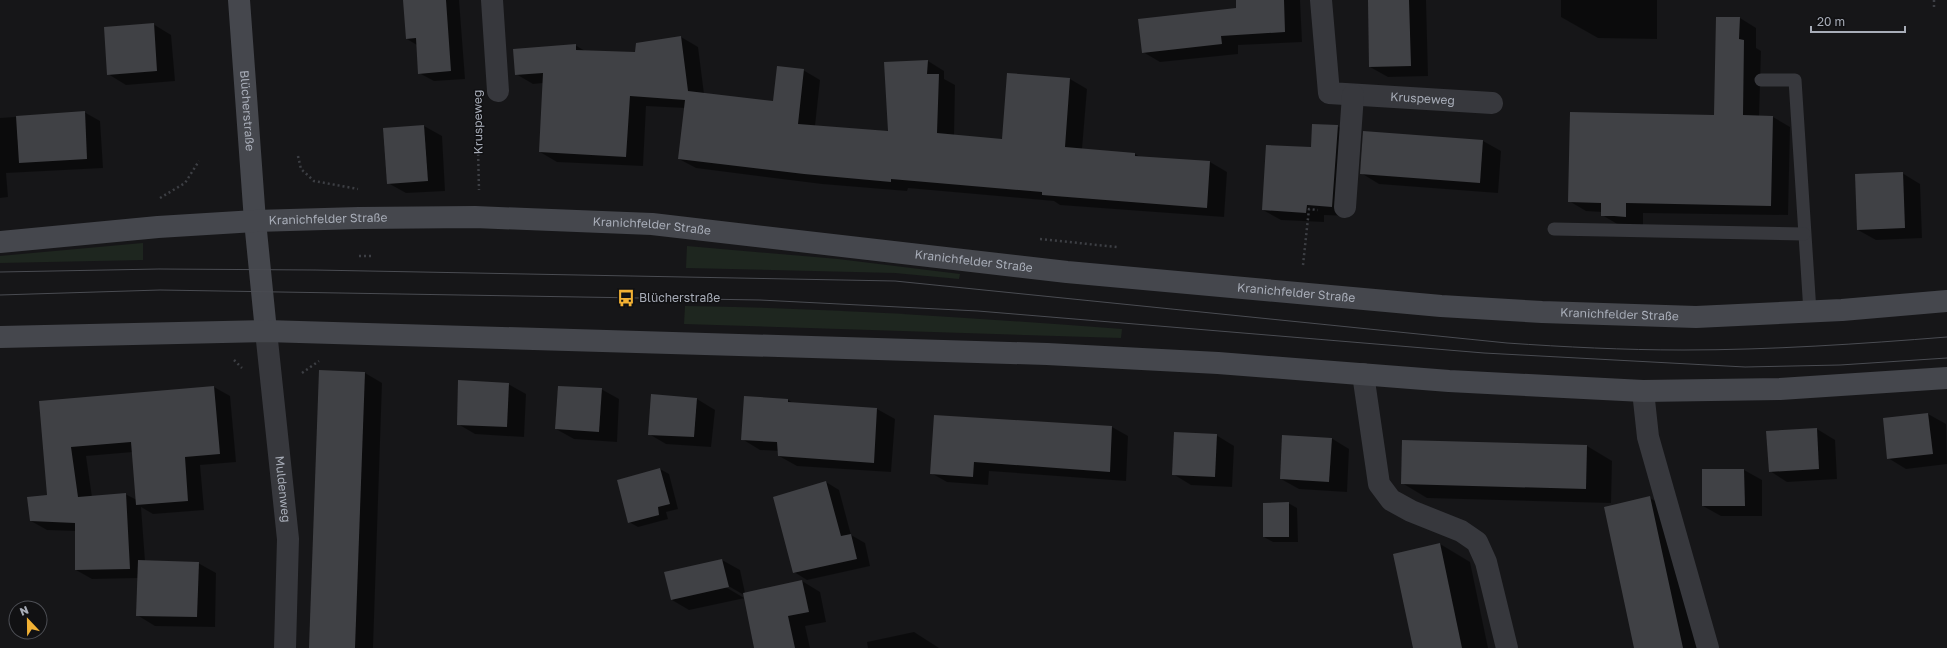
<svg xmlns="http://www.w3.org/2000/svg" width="1947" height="648" viewBox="0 0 1947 648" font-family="'Golos Text',sans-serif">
	<rect width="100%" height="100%" fill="#161618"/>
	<g fill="#1e261f">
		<path d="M 143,243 L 143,260 L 0,263 L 0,256 Z"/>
		<path d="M 687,246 L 838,259 L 960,274 L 959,279 L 895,273 L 686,268 Z"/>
		<path d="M 685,306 C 831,308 976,318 1122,329 L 1121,338 L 684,324 Z"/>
	</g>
	<g fill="#0007" fill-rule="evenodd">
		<path d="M 404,0 L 459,0 L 465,79 L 434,81 L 419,73 L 417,45 L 407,39 Z"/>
		<path d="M 1237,0 L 1300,0 L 1302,42 L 1238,45 L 1238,54 L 1160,62 L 1143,52 L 1237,9 Z"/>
		<path d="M 1369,0 L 1426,0 L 1428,76 L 1388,77 L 1370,67 Z"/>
		<path d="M 1561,0 L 1657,0 L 1657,39 L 1598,38 L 1561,17 Z"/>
		<path d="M 1740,18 L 1756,28 L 1756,48 L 1761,51 L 1759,117 L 1773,117 L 1790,127 L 1788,215 L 1643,213 L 1643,226 L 1619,225 L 1602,215 L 1602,212 L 1586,211 L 1569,201 L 1715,116 Z"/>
		<path d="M 153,24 L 171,35 L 175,81 L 126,85 L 108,74 Z"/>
		<path d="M 681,37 L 698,47 L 704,94 L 773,102 L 803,70 L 820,80 L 815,126 L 889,132 L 928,61 L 944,71 L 944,79 L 955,85 L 954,136 L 1003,140 L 1008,74 L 1070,79 L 1087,89 L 1082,149 L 1135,154 L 1142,158 L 1210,162 L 1227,172 L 1224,217 L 1060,205 L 1054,201 L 908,188 L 907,191 L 822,184 L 696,168 L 679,159 L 685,108 L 646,106 L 643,166 L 557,162 L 540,152 L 543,83 L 533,84 L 516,74 L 575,45 L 585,51 L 636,54 Z"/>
		<path d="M 84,112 L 100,121 L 103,168 L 6,173 L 8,197 L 0,198 L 0,118 Z"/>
		<path d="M 424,126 L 442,136 L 445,191 L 406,193 L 388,183 Z"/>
		<path d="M 1337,126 L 1355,136 L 1350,216 L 1324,215 L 1324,222 L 1281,220 L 1263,210 L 1311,148 Z"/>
		<path d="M 1364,132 L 1483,141 L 1501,151 L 1498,193 L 1379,184 L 1361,173 Z"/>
		<path d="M 1902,173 L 1920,184 L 1922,238 L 1876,240 L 1858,230 Z"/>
		<path d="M 365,373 L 382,383 L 373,648 L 310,648 Z"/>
		<path d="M 508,384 L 526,394 L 524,437 L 475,434 L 458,424 Z"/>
		<path d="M 214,387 L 230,396 L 236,462 L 200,465 L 204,510 L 153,514 L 141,507 L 145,561 L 198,563 L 216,573 L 215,627 L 155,626 L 137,615 L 139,578 L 92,579 L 76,570 L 76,531 L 47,530 L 31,521 L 48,496 L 40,402 ZM 133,452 L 137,500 L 125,494 L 92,497 L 86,456 Z"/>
		<path d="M 601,389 L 619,399 L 617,442 L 574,439 L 556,429 Z"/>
		<path d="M 652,396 L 697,399 L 715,410 L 711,447 L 666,444 L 649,434 Z"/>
		<path d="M 788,400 L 793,403 L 877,409 L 895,419 L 891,472 L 797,466 L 779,456 L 779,451 L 760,450 L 742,439 Z"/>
		<path d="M 1928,414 L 1946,424 L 1947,464 L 1906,469 L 1888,458 Z"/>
		<path d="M 935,416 L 1112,427 L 1128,436 L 1126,481 L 989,471 L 988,485 L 947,482 L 931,473 Z"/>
		<path d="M 1817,429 L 1835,440 L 1837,479 L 1787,482 L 1770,471 Z"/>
		<path d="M 1216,435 L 1234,446 L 1232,487 L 1191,485 L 1173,474 Z"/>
		<path d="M 1331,438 L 1349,449 L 1347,492 L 1299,489 L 1281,479 Z"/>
		<path d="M 1587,446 L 1612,461 L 1611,503 L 1427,498 L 1402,483 Z"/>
		<path d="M 660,469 L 669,474 L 678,509 L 666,512 L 668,519 L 638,527 L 629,522 L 618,480 Z"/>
		<path d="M 1744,470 L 1762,480 L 1762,516 L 1721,516 L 1703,506 Z"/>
		<path d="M 826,482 L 839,490 L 851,535 L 865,543 L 870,566 L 807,580 L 794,572 Z"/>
		<path d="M 1650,498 L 1681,515 L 1709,648 L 1635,648 Z"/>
		<path d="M 1288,503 L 1297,508 L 1298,542 L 1273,542 L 1264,537 Z"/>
		<path d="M 1440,544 L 1470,562 L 1488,648 L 1415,648 Z"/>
		<path d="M 722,560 L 740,570 L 745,593 L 802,581 L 820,592 L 826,622 L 805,626 L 810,648 L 754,648 L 745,598 L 689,610 L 672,600 ZM 725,584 L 744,595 L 744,598 L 724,586 Z"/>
		<path d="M 914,632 L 939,648 L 868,648 L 867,642 Z"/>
	</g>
	<g fill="#404145">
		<path d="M 403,0 L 446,0 L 451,71 L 418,74 L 416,38 L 406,39 Z"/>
		<path d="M 1236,0 L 1284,0 L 1285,32 L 1221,36 L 1222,44 L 1142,53 L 1138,19 L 1236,8 Z"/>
		<path d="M 1368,0 L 1409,0 L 1411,66 L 1369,67 Z"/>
		<path d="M 1716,17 L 1740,17 L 1739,39 L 1744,40 L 1743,115 L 1773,116 L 1771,206 L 1626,203 L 1626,217 L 1614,216 L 1601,216 L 1601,203 L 1568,202 L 1570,112 L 1714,115 Z"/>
		<path d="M 154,23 L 157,71 L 107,75 L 104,27 Z"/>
		<path d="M 681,36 L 688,91 L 773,101 L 777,66 L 804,69 L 798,124 L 888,131 L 884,62 L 928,60 L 927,74 L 939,74 L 937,133 L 1002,139 L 1007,73 L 1070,78 L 1065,147 L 1135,153 L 1135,156 L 1210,161 L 1207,208 L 1042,195 L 1042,192 L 891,179 L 891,182 L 804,174 L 678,159 L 685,100 L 630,96 L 626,157 L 539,152 L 543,73 L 515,75 L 513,49 L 576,44 L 576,50 L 635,52 L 636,43 Z"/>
		<path d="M 85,111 L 87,159 L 19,163 L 16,116 Z"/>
		<path d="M 1312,124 L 1338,125 L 1332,207 L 1307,205 L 1306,213 L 1262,210 L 1266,145 L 1311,147 Z"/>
		<path d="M 424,125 L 428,181 L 387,184 L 383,128 Z"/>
		<path d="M 1363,131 L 1483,140 L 1480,183 L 1360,174 Z"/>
		<path d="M 1903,172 L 1905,228 L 1857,230 L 1855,174 Z"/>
		<path d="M 319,370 L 365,372 L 355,648 L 309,648 Z"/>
		<path d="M 458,380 L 509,383 L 507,427 L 457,425 Z"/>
		<path d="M 214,386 L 220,454 L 185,457 L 188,501 L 136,505 L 131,442 L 71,447 L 78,497 L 126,493 L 130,569 L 75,570 L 75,523 L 30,521 L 27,497 L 47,495 L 39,401 Z"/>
		<path d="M 558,386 L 602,388 L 599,432 L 555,429 Z"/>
		<path d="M 651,394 L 697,398 L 694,437 L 648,435 Z"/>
		<path d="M 744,396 L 788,399 L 788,402 L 877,408 L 874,463 L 778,456 L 777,442 L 741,440 Z"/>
		<path d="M 1928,413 L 1933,454 L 1887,459 L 1883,418 Z"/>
		<path d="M 934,415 L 1112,426 L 1110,472 L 974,462 L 973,477 L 930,474 Z"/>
		<path d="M 1817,428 L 1819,469 L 1769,472 L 1766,431 Z"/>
		<path d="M 1174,432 L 1217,434 L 1215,477 L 1172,475 Z"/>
		<path d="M 1282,435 L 1332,438 L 1329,482 L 1280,479 Z"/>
		<path d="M 1402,440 L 1587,445 L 1586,489 L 1401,484 Z"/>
		<path d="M 660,468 L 670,504 L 658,507 L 659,515 L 628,523 L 617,480 Z"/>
		<path d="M 1702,469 L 1744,469 L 1745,506 L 1702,506 Z"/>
		<path d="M 826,481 L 841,536 L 851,534 L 857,559 L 793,573 L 773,497 Z"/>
		<path d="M 1650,496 L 1658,533 L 1683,648 L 1634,648 L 1604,507 Z"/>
		<path d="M 1289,502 L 1289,537 L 1263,537 L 1263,503 Z"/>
		<path d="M 1440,543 L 1462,648 L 1413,648 L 1393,554 Z"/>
		<path d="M 722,559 L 729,587 L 671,600 L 664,572 Z"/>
		<path d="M 138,560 L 199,562 L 197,617 L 136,616 Z"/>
		<path d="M 802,580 L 809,612 L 788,616 L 795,648 L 754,648 L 743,593 Z"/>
	</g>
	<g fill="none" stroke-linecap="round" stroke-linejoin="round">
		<g stroke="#3d3f44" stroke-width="2.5" stroke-dasharray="2 3" stroke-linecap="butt">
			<path d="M 1934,7 L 1934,0"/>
			<path d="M 477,109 L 479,190"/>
			<path d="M 298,156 L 301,169 L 314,181 L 358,189"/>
			<path d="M 160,198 L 185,183 L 199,161"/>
			<path d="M 1040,239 L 1117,247"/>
			<path d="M 359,256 L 371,256"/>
			<path d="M 1303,265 L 1309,209 L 1318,210"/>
			<path d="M 234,360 L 242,368"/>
			<path d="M 302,373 L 319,361"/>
		</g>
		<g stroke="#37383d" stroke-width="13">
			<path d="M 1761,80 L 1795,80 L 1810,312"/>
			<path d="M 1554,229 L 1804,234"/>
		</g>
		<g stroke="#37383d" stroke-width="22">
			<path d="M 492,0 L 498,91"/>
			<path id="s1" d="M 1321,0 L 1329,93 L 1492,103"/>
			<path d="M 1345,207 L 1353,95"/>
			<path id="s2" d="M 266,331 L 288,539 L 285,648"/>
			<path d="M 1363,374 L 1379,484 L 1391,500 L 1411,511 L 1461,531 L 1477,542 L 1486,562 L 1507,648"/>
			<path d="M 1643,391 L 1648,437 L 1708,648"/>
		</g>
		<g stroke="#45474d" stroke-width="22">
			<path id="s3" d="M 239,0 L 255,221 L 266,331"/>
			<path id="s4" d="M 0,242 L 158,227 L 255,221 L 359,218 L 475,217 L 652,224 L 1067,272 L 1441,306 L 1542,312 L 1696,317 L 1842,310 L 1947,301"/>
			<path d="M 0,337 L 266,331 L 1047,354 L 1218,363 L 1449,381 L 1643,391 L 1780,389 L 1947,378"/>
		</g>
		<g stroke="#4a4c52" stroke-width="1">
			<path d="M 0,272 L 159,269 L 315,270 L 895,281 L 1507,343 C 1565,347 1624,350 1683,350 C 1771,350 1859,344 1947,337"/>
			<path d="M 0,295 L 160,290 L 760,300 L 978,311 L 1484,353 L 1745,367 L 1840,365 L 1947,358"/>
		</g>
	</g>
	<defs>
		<g id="bus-bare" transform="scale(1.38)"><path d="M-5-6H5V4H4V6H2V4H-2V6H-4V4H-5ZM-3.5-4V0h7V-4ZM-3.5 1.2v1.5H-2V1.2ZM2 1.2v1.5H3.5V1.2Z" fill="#f2b134" stroke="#111113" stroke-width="2.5" paint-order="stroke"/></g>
	</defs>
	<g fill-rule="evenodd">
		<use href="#bus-bare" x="626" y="298"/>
	</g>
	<g text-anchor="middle" stroke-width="3" stroke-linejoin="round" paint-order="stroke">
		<g font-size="12" fill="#a8adb8" stroke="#111113">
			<text dy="4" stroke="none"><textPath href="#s1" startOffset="187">Kruspeweg</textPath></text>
			<text dy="4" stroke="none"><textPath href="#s3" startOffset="111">Blücherstraße</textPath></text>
			<text transform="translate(478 122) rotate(-91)" y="4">Kruspeweg</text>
			<text dy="4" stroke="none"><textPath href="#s4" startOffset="329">Kranichfelder Straße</textPath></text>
			<text dy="4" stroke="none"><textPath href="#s4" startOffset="653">Kranichfelder Straße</textPath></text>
			<text dy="4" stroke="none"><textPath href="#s4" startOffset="977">Kranichfelder Straße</textPath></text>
			<text dy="4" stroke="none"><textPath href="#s4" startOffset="1301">Kranichfelder Straße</textPath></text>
			<text dy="4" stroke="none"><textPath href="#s4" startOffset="1625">Kranichfelder Straße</textPath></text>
			<text dy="4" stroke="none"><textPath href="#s2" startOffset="159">Muldenweg</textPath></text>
		</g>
		<g font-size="12" fill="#a8adb8" stroke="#111113" text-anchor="start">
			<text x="639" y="302">Blücherstraße</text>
		</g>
	</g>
	<g transform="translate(28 620) rotate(338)"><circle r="19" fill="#111113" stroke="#4d4f55"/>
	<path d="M0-3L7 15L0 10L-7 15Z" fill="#f2b134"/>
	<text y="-6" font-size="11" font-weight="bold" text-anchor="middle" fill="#a8adb8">N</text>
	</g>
	<path d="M1811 26v6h94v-6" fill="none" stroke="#a8adb8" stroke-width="2"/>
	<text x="1817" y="26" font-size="12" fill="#a8adb8" stroke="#111113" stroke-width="3" paint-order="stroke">20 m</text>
</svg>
